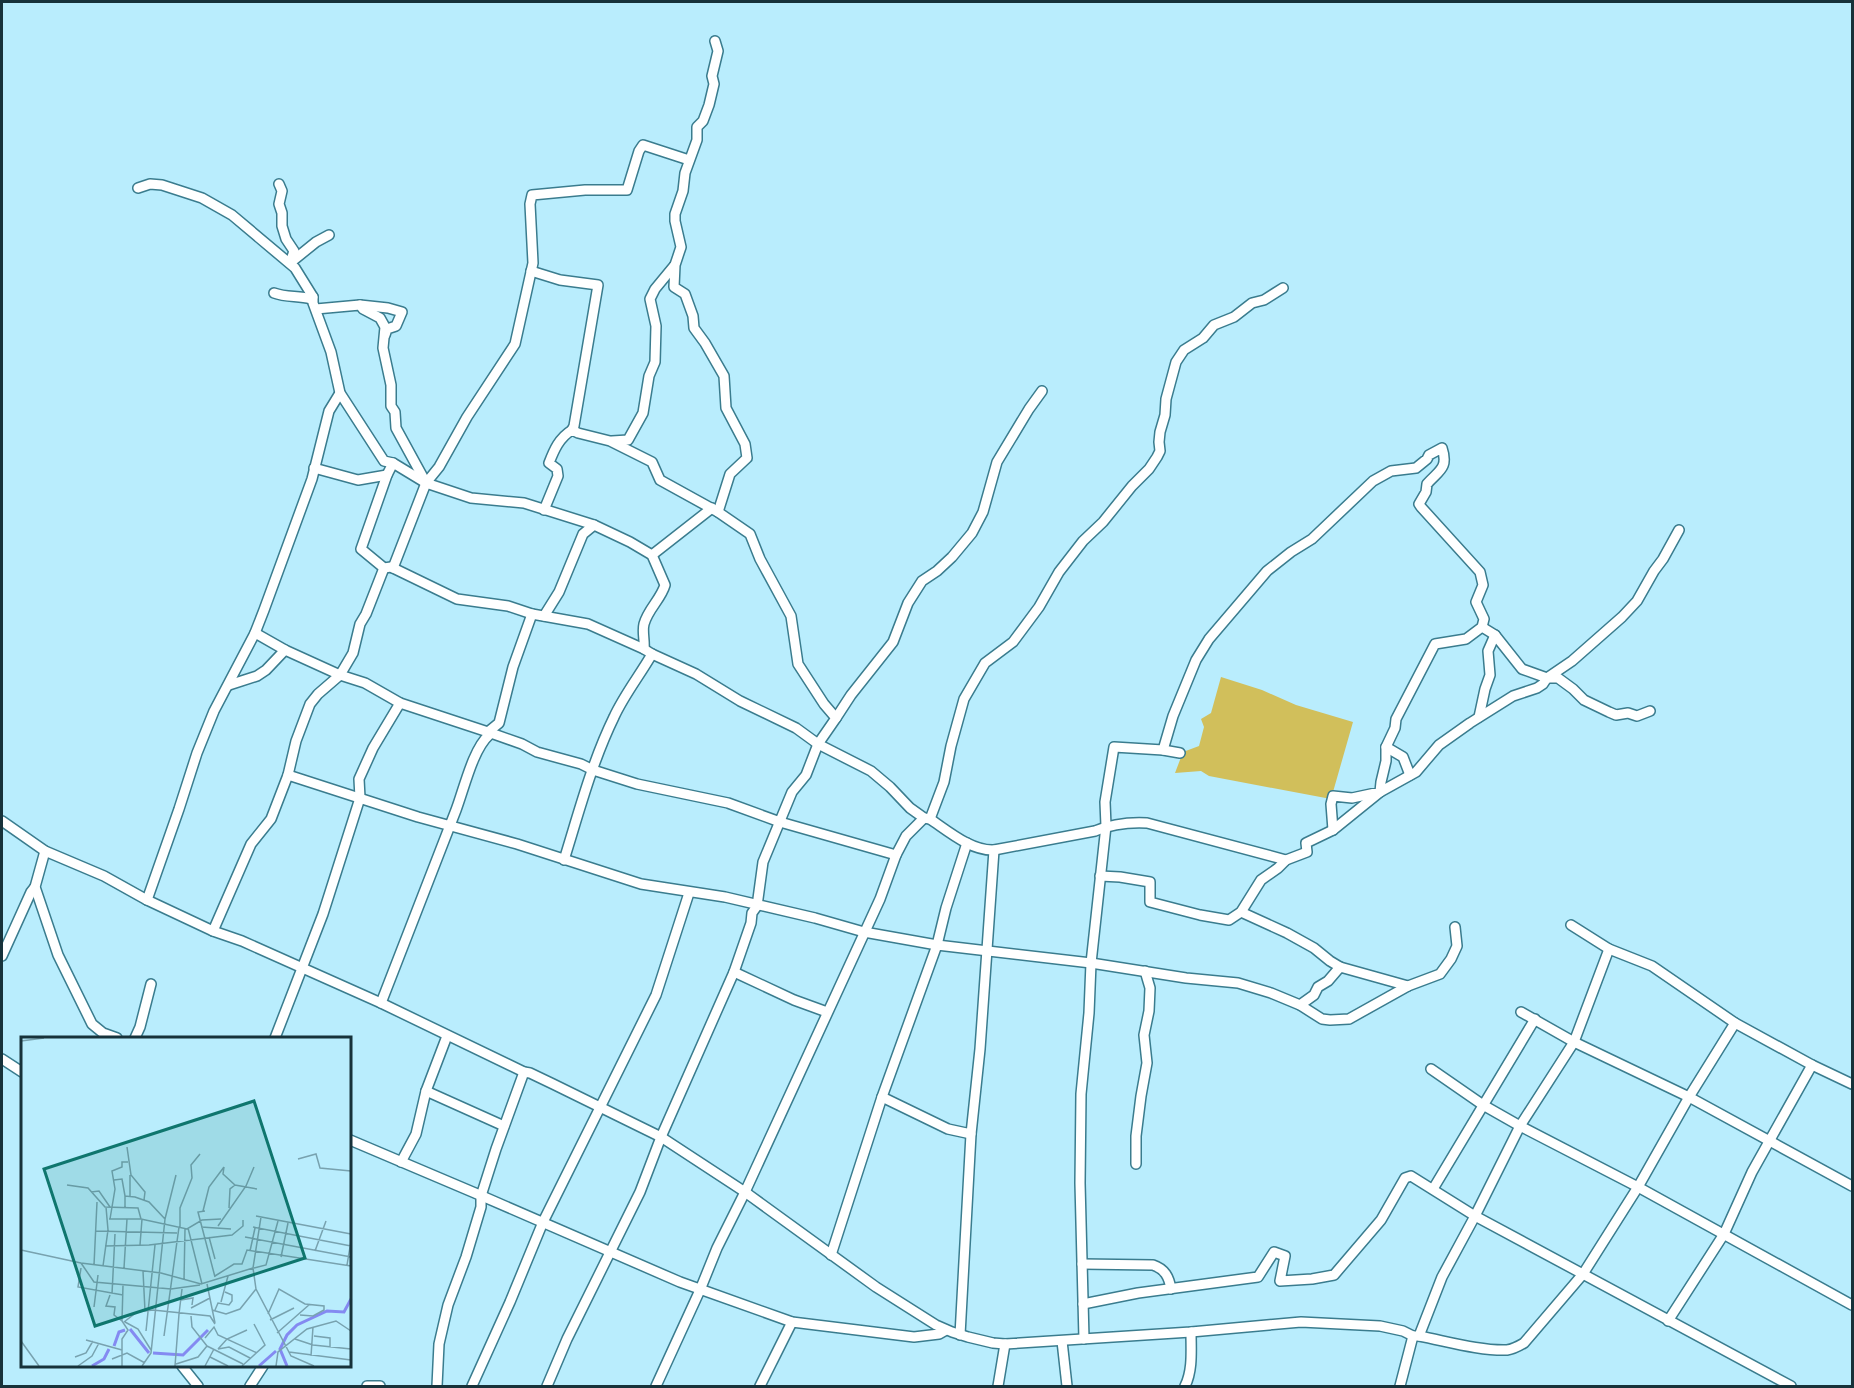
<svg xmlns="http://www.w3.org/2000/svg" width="1854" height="1388" viewBox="0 0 1854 1388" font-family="Figtree,sans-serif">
	<rect width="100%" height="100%" fill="#b9edfd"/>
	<path fill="#d1bf5b" d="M 1221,677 L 1262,690 L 1296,705 L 1353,722 L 1331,799 L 1209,776 L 1201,771 L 1175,773 L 1183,752 L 1199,746 L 1204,727 L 1201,719 L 1211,713 Z"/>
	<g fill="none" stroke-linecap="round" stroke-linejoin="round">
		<g stroke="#3a7c8e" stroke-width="12">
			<g id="minor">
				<path d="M 715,41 L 718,51 L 712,76 L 714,84 L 709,105 L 703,121 L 697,127 L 697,140 L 685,173 L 683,191 L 675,214 L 675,221 L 681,247 L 675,265 L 674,287 L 685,294 L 693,316 L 694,328 L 705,343 L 724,376 L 726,408 L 745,444 L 747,458 L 730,474 L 718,512"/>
				<path d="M 279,184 L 282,191 L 279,204 L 282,213 L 282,226 L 286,239 L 294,251 L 290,263"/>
				<path d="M 138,188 L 150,184 L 162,185 L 202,198 L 232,215 L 295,268 L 313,297 L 313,303 L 331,352 L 340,393 L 384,461 L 393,463 L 426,483 L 471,498 L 524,503 L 594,525 L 630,542 L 652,555 L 665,585 C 661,599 648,609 644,624 C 642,632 645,640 644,649"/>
				<path d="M 290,263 L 316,242 L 329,235"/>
				<path d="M 531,271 L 560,280 L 598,285 L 574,426 L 572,430"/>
				<path d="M 274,293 C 287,298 299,295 311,299 L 313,297"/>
				<path d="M 360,305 L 388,308 L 402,312 L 396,326 L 387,329 L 385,335"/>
				<path d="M 316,309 L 360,305 L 363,309 L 380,318 L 385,327 L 383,348 L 391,385 L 391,406 L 395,412 L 396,428 L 425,481"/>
				<path d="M 612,441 L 628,440 L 643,413 L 649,376 L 655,362 L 656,326 L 650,299 L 655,289 L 674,266"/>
				<path d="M 393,463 L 387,475 L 361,549 L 384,568 L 391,567 L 457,599 L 508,606 L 532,614 L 588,624 L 644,649 L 652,654 L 696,674 L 740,701 L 796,728 L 818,744 L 871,771 L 890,787 L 910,808 L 924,818 L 930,819 C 948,831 971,851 994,850 L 1095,831 C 1112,824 1128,822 1147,823 L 1286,860"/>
				<path d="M 314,468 L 358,480 L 387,475"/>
				<path d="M 544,510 L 558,476 L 557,469 L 549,463 C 554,450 559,438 572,430 L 578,433 L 610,441 L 652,462 L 660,480 L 718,512 L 750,534 L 760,559 L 791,616 L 798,664 L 824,704 L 836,718 L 818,744 L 806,775 L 792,792 L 763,862 L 757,906 L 752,913 L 751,923 L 734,972 L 661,1137 L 640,1192 L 567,1339 L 547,1386"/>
				<path d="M 652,555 L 712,508"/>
				<path d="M 393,568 L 426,483 L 439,467 L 467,417 L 515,344 L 533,263 L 530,204 L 532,195 L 585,190 L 627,190 L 639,151 L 643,145 L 689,160"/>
				<path d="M 544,616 L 559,592 L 583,534 L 594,525"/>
				<path d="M 1482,627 L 1495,635 L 1522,669 L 1547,678 L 1558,678 L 1573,689 L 1584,700 L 1609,712 L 1616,715 L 1628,713 L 1637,716 L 1650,711"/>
				<path d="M 255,633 L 285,650 L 340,675 L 365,683 L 400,703 L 488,732 L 522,744 L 537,752 L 581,764 L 593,770 L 637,784 L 728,803 L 780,822 L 896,855"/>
				<path d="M 229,685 L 257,676 L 266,670 L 285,650"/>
				<path d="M 1479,717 L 1485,689 L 1490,675 L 1488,651 L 1495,635"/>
				<path d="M 836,718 L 851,695 L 893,642 L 908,603 L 922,581 L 937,571 L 952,557 L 972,533 L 983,512 L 997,462 L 1029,409 L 1042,391"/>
				<path d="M 1386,747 L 1403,757 L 1410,775"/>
				<path d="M 1163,750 L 1173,716 L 1196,660 L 1209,639 L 1267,571 L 1291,552 L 1312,539 L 1373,481 L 1391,471 L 1416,468 L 1427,459 L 1429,455 L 1442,448 C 1449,469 1438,471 1427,484 L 1426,492 L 1419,504 L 1421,507 L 1480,572 L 1483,585 L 1476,602 L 1484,619 L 1482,627 L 1466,639 L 1435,644 L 1396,719 L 1395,728 L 1386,747 L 1386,761 L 1381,782 L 1380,792 L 1352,798 L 1333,796 L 1331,804 L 1333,830"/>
				<path d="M 288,775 L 418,817 L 517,844 L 641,884 L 725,897 L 815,918 L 864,932 L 937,945 L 1091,963 L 1186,978 L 1238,983 L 1271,993 L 1300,1005 L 1322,1019 L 1330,1020 L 1349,1019 L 1408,986 L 1440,974 L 1451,959 L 1457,946 L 1455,927"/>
				<path d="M 930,819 L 944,782 L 951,746 L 964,699 L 985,663 L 1013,642 L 1039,607 L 1059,572 L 1083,541 L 1103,522 L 1132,486 L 1149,469 L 1157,457 L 1160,451 L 1159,442 L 1160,432 L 1165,415 L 1166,399 L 1176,362 L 1184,350 L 1203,338 L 1214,325 L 1234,317 L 1252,303 L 1264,300 L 1283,288"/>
				<path d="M 2,821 L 45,851 L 104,876 L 147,900 L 213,931 L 242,941 L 381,1003 L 524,1072 L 530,1073 L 553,1084 L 661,1137 L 745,1192 L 876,1287 L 936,1325 L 952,1332 L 968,1337 L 993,1343 L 1005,1344 L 1191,1332 L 1301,1322 L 1380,1326 L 1403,1331 L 1413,1336"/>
				<path d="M 45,851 L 35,887 L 58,955 L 92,1024 L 103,1033 L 117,1038"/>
				<path d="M 564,860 C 579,812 592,762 614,717 C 624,695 640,675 652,654"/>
				<path d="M 1100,876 L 1120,877 L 1150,882 L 1150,902 L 1200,915 L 1229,920 L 1241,912 L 1261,880 L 1278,868 L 1286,860 L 1307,852 L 1306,843 L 1333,830 L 1380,792 L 1416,772 L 1439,745 L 1470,723 L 1513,696 L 1537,688 L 1543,684 L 1547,678 L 1572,661 L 1622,617 L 1637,601 L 1654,571 L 1663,559 L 1679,530"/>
				<path d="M 147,900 L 179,809 L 197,753 L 214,711 L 255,633 L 264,610 L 312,479 L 329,411 L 340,393"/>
				<path d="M 1241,912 L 1287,933 L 1314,948 L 1330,961 L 1340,967"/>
				<path d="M 1571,925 L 1609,949 L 1652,966 L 1735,1023 L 1812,1065 L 1852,1084"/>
				<path d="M 213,931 L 251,844 L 271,819 L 288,775 L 296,741 L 310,704 L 318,694 L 340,675 L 353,653 L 360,624 L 366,614 L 384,568"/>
				<path d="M 2,956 L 31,892 L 35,887"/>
				<path d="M 734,972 L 794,1000 L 827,1012"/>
				<path d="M 381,1003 C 406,939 431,874 456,810 C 464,789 473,749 489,735 L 488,732 L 499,723 L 513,667 L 532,614"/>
				<path d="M 1300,1005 L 1314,995 L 1318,987 L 1328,981 L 1340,967 L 1408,986"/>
				<path d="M 1521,1012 L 1574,1042 L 1689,1097 L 1852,1186"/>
				<path d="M 135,1038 L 140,1027 L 151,984"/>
				<path d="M 275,1038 L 323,914 L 360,798 L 359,779 L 373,748 L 400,703"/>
				<path d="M 2,1059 L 22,1072"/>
				<path d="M 1431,1069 L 1483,1105 L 1520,1126 L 1638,1187 L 1852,1305"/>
				<path d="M 426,1091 L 504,1126"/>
				<path d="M 882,1097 L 948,1129 L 971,1134"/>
				<path d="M 350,1140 L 475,1193 L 680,1282 L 792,1322 L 914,1337 L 939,1334 L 946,1330"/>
				<path d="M 401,1162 L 416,1134 L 426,1091 L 447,1036"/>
				<path d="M 1136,1164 L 1136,1136 L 1141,1096 L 1147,1063 L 1144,1035 L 1149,1011 L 1150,988 L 1145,971"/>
				<path d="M 1433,1189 L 1535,1019"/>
				<path d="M 831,1255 L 882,1097 L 937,945 L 946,908 L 967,843"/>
				<path d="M 1082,1264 L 1153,1265 C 1165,1269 1169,1277 1171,1289"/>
				<path d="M 1083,1304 L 1138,1293 L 1258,1277 L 1274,1252 L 1285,1256 L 1280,1281 L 1312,1279 L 1334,1275 L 1381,1220 L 1405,1178 L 1411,1176 L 1475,1216 L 1791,1386"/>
				<path d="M 1668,1321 L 1724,1234 L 1752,1172 L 1812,1065"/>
				<path d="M 960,1335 L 971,1134 L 980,1049 L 994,850"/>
				<path d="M 1415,1336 L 1419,1336 L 1442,1277 L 1475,1216 L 1520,1126 L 1574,1042 L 1609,949"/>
				<path d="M 1419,1336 C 1446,1341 1480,1351 1507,1350 C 1514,1349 1519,1346 1524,1343 L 1583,1274 L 1638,1187 L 1689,1097 L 1735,1023"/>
				<path d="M 1084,1339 L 1080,1183 L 1081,1094 L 1089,1013 L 1091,963 L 1106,826 L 1105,802 L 1114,747 L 1163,750 L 1180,753"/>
				<path d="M 1062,1341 L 1067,1386"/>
				<path d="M 182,1366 L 198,1386"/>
				<path d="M 250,1386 L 263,1366"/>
				<path d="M 367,1386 L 380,1386"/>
				<path d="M 437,1386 L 439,1344 L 448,1305 L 466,1257 L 481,1207 L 481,1196 L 496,1149 L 524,1072"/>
				<path d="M 472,1386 L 510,1302 L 543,1222 L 656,995 L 689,893"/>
				<path d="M 656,1386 L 700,1290 L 717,1248 L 745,1192 L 880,899 L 896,855 L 906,836 L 924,818"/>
				<path d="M 760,1386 L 792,1322"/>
				<path d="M 998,1386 L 1005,1344"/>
				<path d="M 1185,1386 C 1193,1370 1191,1350 1191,1332"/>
				<path d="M 1400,1386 L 1413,1336"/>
			</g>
		</g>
		<use href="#minor" stroke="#fff" stroke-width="9"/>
	</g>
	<g transform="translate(21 1037)">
		<rect width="330" height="330" fill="#b9edfd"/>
		<path fill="none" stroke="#848af1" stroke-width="3" d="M 109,292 L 128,316M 93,309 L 98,295 L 104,293M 132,316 L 162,318 L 187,293M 71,329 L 83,322 L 88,312M 238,329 L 255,314M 266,329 L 259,312 L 266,298 L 276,288 L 306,274 L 323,275 L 330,262"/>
		<path fill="none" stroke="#78a2af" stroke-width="1.5" d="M 0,4 L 23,1M 106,110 L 110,138 L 124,155 L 123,163M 277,122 L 295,117 L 299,131 L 330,134M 203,130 L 202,137 L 214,148 L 236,152M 109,138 L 109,159M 93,143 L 101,142 L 104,159M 46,148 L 67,151 L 84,170 L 117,171 L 120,182M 70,155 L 78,154 L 89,170M 104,170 L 104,159 L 114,160 L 128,165 L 144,182 L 130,316 L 121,329M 208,171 L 209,152 L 214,148M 182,174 L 188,150 L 203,130M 184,174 L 177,175 L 194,240M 235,179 L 330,197M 240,180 L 232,231 L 235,252 L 270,319 L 293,329M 88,182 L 120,182 L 166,192 L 181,183 L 200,182M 89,182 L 94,152 L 91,134 L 101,130 L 101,125 L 107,125M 144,182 L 155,138M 197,189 L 225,149 L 233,130M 159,190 L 159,171 L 171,141 L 170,128 L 179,117M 180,190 L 210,192M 232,190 L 330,209M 167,191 L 181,247M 75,194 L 156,196M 188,200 L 194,222M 224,200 L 330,220M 119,208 L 121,182M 84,209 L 128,208 L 211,198 L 222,189 L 222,183M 0,213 L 60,226 L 140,236 L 180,247 L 232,231M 229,214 L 234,191M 294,214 L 305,184M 260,220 L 267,186M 60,226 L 73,245 L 150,252 L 179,248M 73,228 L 76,165M 326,228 L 330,204M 82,229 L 87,193 L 85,170M 60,231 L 57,250 L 102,258M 103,231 L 106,182M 233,231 L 245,228 L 257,184M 122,234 L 124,274M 194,239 L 213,227 L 221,227 L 226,213 L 330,229M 163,243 L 164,192M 186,247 L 194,286M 91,257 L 94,197M 89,258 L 85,269 L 94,270 L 93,278 L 101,284M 160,263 L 172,261 L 171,268M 200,265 L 207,239M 73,270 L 77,238M 170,271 L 189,261M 191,273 L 205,277 L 219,272 L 235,252M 194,273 L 197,266 L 208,268 L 211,264 L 211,258 L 204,255M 158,277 L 161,252M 247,277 L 258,252 L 284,267 L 303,269 L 303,273 L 292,279 L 279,278M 170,279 L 171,290 L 186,309M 249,283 L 273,271M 103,285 L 116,275 L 132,273 L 189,279 L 194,287M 104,285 L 117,292 L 130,313M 125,294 L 134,208M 256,296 L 289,267M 143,299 L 158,190M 293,299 L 309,301 L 309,311M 184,301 L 193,290 L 197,298 L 236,316M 274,302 L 292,308 L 330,312M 65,303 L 101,313M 0,304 L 18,329M 186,309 L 222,327M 197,312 L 208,310 L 229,321M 197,312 L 206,302 L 226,293M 268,315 L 330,323M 290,319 L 292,290M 54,320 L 65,316 L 72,304M 189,320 L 207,329M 91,322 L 106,316 L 124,326M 155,327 L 177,320 L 186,309M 57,329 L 71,319 L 78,306M 101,329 L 101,302 L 107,293 L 101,284 L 102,248M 154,329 L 158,277M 184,329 L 193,312M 221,329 L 244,308 L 233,287M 255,329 L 257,315 L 286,292 L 315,284 L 330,294"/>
		<path fill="#0f766e" fill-opacity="0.15" stroke="#0f766e" stroke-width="3" d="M 233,64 L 284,221 L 74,289 L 23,132 Z"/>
		<rect width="330" height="330" fill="none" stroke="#17323a" stroke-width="3"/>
	</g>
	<rect width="1854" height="1388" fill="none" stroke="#17323a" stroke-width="6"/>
</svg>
